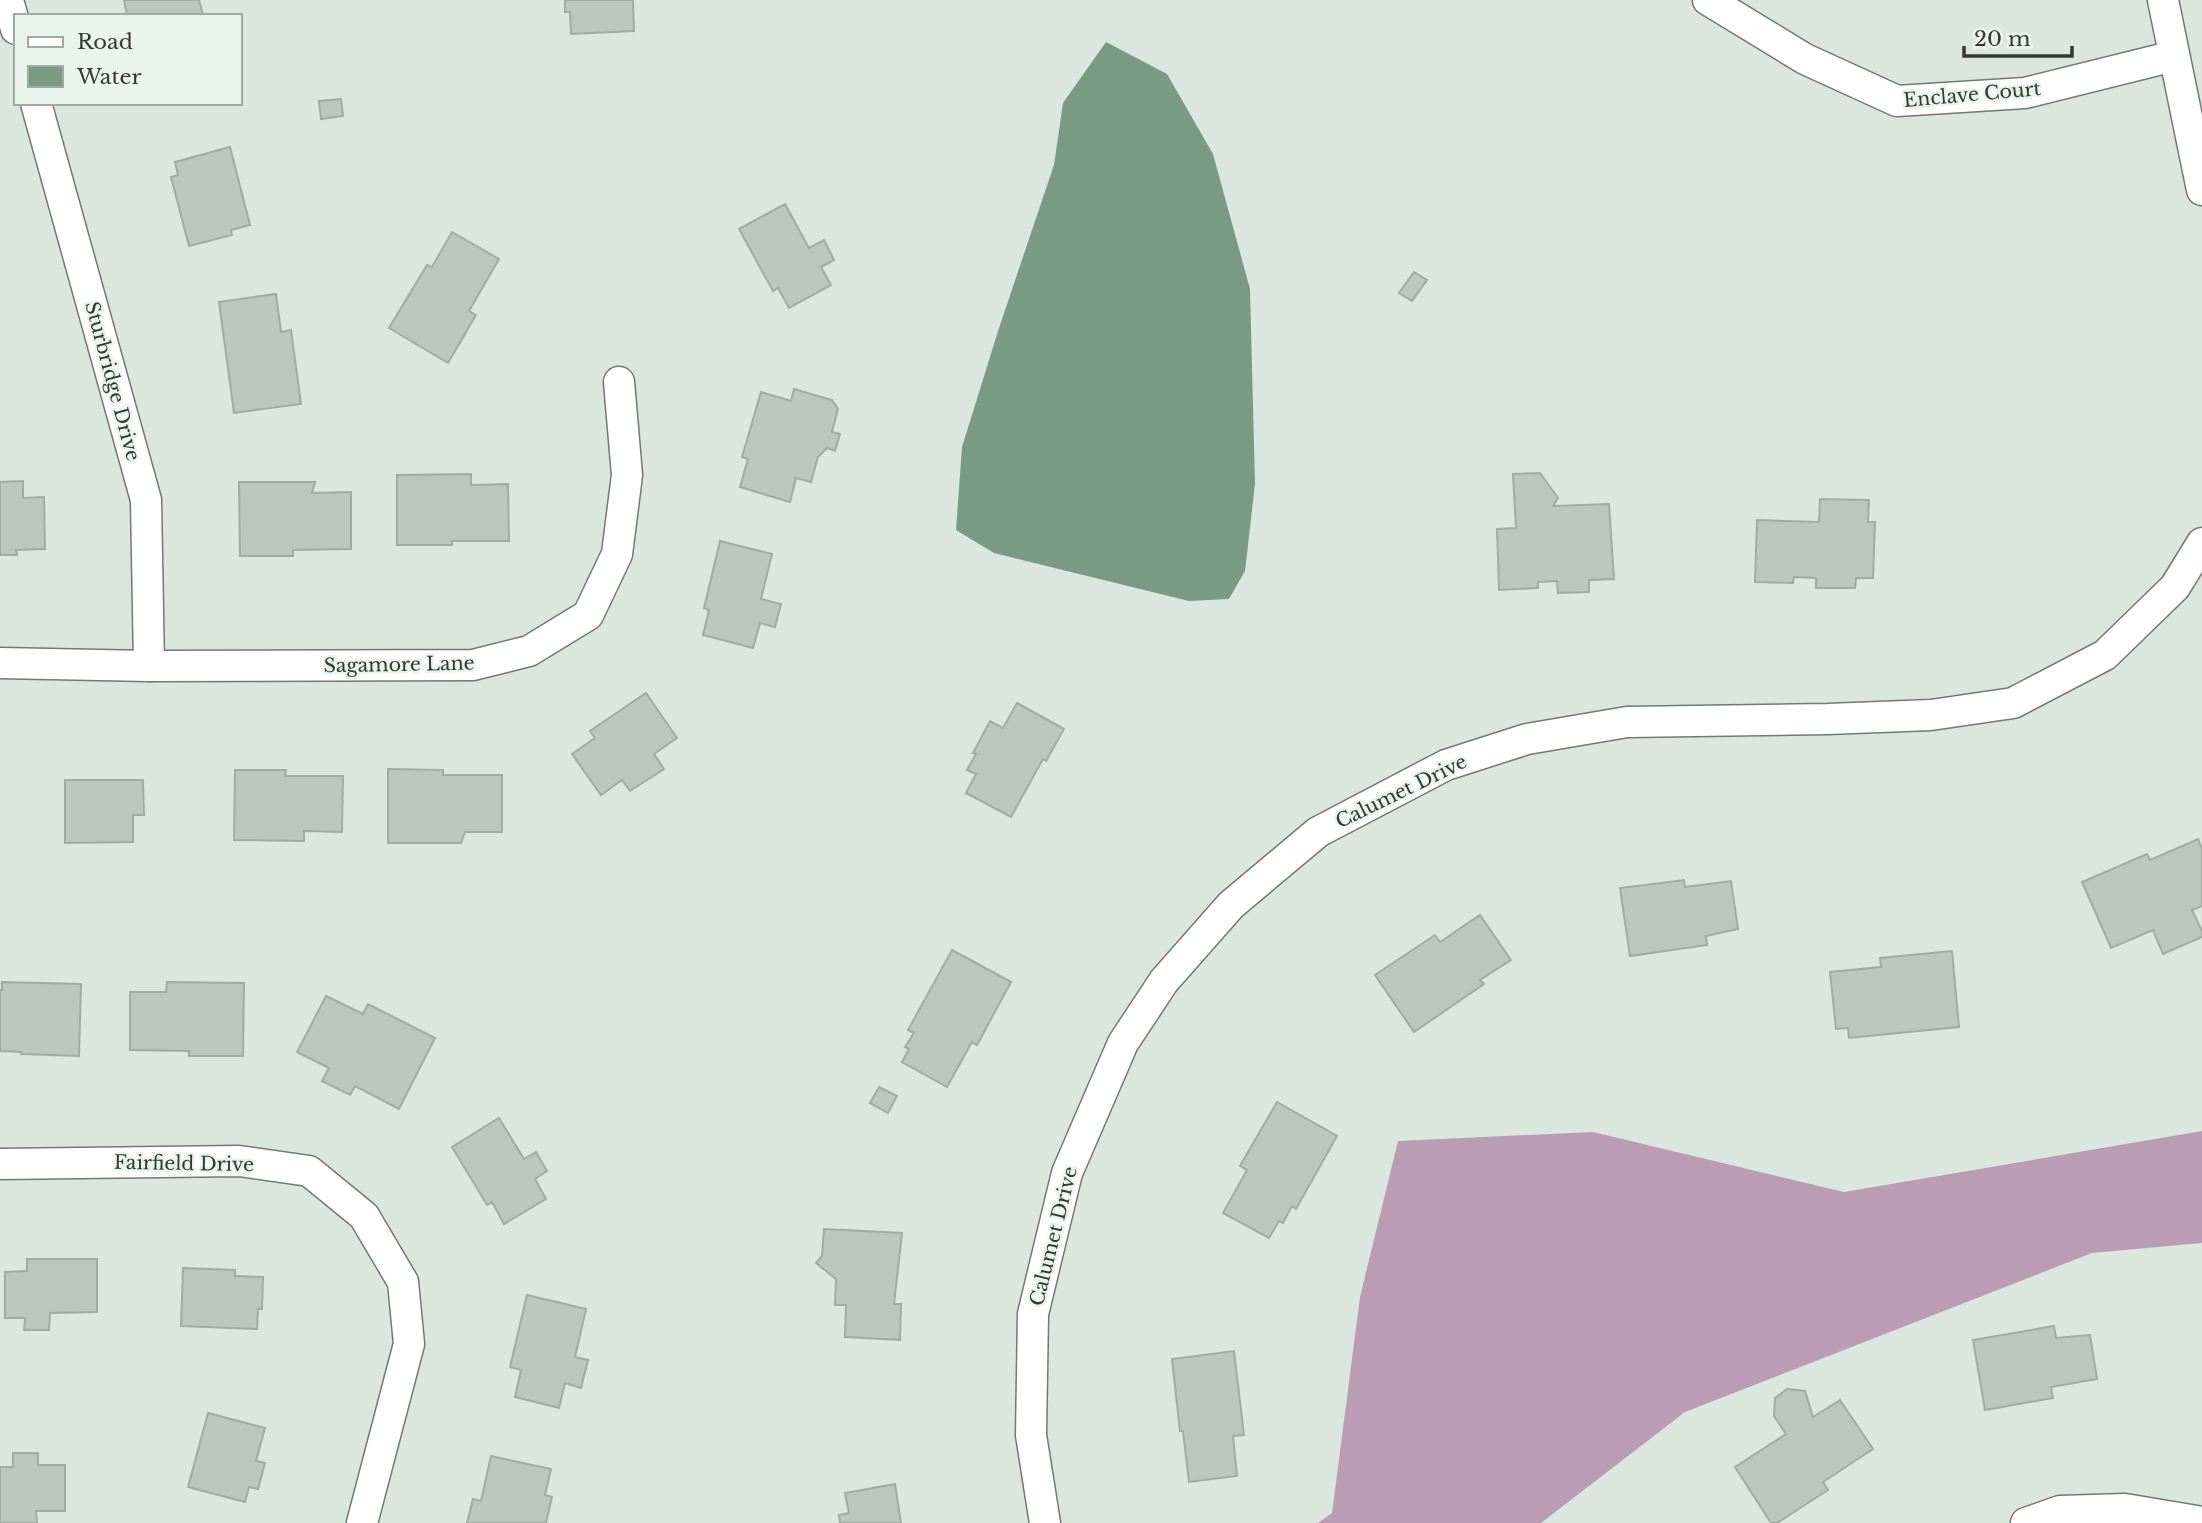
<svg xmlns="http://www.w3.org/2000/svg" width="2202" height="1523" viewBox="0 0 2202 1523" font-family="'Libre Baskerville',serif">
	<rect width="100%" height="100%" fill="#dbe7de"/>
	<path fill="#bb9cb5" d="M 2202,1131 L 2202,1243 L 2092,1253 L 1685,1412 L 1541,1523 L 1318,1523 L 1332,1513 L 1360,1297 L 1398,1141 L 1593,1132 L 1844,1192 Z"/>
	<path fill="#799a83" d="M 1106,42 L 1167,74 L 1213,154 L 1250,289 L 1255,484 L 1245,571 L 1229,599 L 1189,601 L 994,553 L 956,530 L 962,447 L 999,328 L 1054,165 L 1063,103 Z"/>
	<g fill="#bbc6be" stroke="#a0aba3" stroke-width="2">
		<path d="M 124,0 L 199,0 L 203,15 L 127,16 Z"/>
		<path d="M 565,0 L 633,0 L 634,31 L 571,34 L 570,12 L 565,12 Z"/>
		<path d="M 341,99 L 343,116 L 321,119 L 319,101 Z"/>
		<path d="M 230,147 L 250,225 L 231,230 L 232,235 L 189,246 L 171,177 L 178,175 L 175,162 Z"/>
		<path d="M 785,204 L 809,248 L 824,240 L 834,260 L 821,267 L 831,285 L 789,308 L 778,288 L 773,291 L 739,229 Z"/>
		<path d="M 452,232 L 499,259 L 469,311 L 476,315 L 448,363 L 389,328 L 427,265 L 432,267 Z"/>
		<path d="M 1414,272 L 1427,280 L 1412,301 L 1399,293 Z"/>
		<path d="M 276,294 L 281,332 L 291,330 L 301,404 L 234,413 L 219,302 Z"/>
		<path d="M 794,389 L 832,400 L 838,409 L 832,432 L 840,434 L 835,451 L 827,448 L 818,457 L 811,482 L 796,478 L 790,502 L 740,487 L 748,459 L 742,457 L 761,392 L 791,401 Z"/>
		<path d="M 1540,473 L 1558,498 L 1553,506 L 1609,504 L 1614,579 L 1589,580 L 1589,592 L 1558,593 L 1557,581 L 1538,582 L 1538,588 L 1499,590 L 1497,529 L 1516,528 L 1513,474 Z"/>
		<path d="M 471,474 L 471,485 L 508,484 L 509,541 L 452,541 L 452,545 L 397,545 L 397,475 Z"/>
		<path d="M 23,481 L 23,498 L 44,497 L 45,549 L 16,550 L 17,555 L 0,555 L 0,482 Z"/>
		<path d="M 239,482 L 315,482 L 312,493 L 351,492 L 351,549 L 293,550 L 293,556 L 240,556 Z"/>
		<path d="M 1820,499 L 1869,500 L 1868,522 L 1875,522 L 1873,578 L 1856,578 L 1855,588 L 1816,588 L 1816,578 L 1794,577 L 1793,583 L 1755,582 L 1757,520 L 1819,522 Z"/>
		<path d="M 720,541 L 772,554 L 761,599 L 781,604 L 775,627 L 760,623 L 753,648 L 703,635 L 709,610 L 704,608 Z"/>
		<path d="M 646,693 L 677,738 L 654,754 L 664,769 L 630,791 L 622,780 L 601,795 L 572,754 L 595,738 L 590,731 Z"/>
		<path d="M 1017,703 L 1064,729 L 1046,761 L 1043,759 L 1011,817 L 966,793 L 976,774 L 967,770 L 976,754 L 973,753 L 990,721 L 1003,728 Z"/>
		<path d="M 388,769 L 443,770 L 443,775 L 502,775 L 502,832 L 465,832 L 461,843 L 388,843 Z"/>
		<path d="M 235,770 L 286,770 L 285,776 L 343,776 L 342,832 L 304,831 L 304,841 L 234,840 Z"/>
		<path d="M 65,780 L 143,780 L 144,815 L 133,815 L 133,842 L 65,843 Z"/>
		<path d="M 2198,839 L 2202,849 L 2202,906 L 2192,910 L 2202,931 L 2202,937 L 2163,954 L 2153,930 L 2111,948 L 2082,882 L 2147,854 L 2150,860 Z"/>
		<path d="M 1684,880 L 1685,887 L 1731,881 L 1738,929 L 1706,936 L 1707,945 L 1630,956 L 1620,888 Z"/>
		<path d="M 1480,915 L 1511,960 L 1480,980 L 1484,984 L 1414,1032 L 1375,975 L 1435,935 L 1440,942 Z"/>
		<path d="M 952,950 L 1011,982 L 977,1045 L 972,1042 L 947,1087 L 902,1062 L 909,1049 L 905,1047 L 914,1033 L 908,1030 Z"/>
		<path d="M 1952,951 L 1959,1027 L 1849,1038 L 1848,1028 L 1836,1029 L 1830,972 L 1881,967 L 1880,958 Z"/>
		<path d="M 2,982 L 81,984 L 79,1056 L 21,1054 L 21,1052 L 0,1051 L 0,990 L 2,990 Z"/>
		<path d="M 167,982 L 244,983 L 243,1056 L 189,1056 L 189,1051 L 130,1050 L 130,992 L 166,992 Z"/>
		<path d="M 326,996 L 363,1014 L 368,1004 L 435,1038 L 399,1109 L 355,1086 L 350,1095 L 322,1081 L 329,1068 L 297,1052 Z"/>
		<path d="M 879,1087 L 897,1096 L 888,1113 L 870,1103 Z"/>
		<path d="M 1277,1102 L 1337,1136 L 1296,1209 L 1292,1206 L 1283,1223 L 1279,1221 L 1269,1238 L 1223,1213 L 1247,1170 L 1240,1166 Z"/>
		<path d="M 499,1118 L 524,1159 L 536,1152 L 547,1171 L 535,1179 L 546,1199 L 504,1224 L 492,1202 L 487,1205 L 452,1147 Z"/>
		<path d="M 824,1229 L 902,1233 L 894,1304 L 901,1304 L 900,1340 L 845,1337 L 846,1305 L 835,1305 L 836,1279 L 816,1263 L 822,1256 Z"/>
		<path d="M 27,1259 L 97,1259 L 97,1312 L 50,1313 L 49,1330 L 24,1330 L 25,1318 L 5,1318 L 5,1272 L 27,1271 Z"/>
		<path d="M 183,1268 L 235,1270 L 235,1276 L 263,1277 L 262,1309 L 258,1309 L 257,1329 L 181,1326 Z"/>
		<path d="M 527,1295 L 586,1309 L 575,1357 L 588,1360 L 581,1388 L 565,1383 L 559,1408 L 515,1397 L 521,1370 L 510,1367 Z"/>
		<path d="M 2054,1326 L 2056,1338 L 2090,1335 L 2097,1379 L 2051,1387 L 2053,1398 L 1985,1410 L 1973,1340 Z"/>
		<path d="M 1234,1351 L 1244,1435 L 1233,1436 L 1237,1476 L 1189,1482 L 1183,1431 L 1180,1431 L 1172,1359 Z"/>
		<path d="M 1787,1389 L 1805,1391 L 1813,1417 L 1840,1400 L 1873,1449 L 1823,1482 L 1828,1490 L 1777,1523 L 1771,1523 L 1735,1467 L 1786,1434 L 1774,1416 L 1775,1398 Z"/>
		<path d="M 208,1413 L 265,1428 L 256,1461 L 265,1463 L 258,1489 L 249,1487 L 245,1502 L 188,1487 Z"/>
		<path d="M 13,1453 L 38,1453 L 38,1465 L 65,1465 L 65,1511 L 36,1511 L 37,1523 L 0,1523 L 0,1467 L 13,1467 Z"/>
		<path d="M 491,1456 L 551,1469 L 545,1495 L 552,1497 L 546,1523 L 467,1523 L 473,1499 L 481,1501 Z"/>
		<path d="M 895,1484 L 901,1523 L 840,1523 L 839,1515 L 849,1513 L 845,1493 Z"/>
	</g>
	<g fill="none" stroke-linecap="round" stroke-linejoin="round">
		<g stroke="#707a73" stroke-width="33">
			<g id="minor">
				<path d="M 8,0 L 16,29"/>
				<path d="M 1708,0 L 1805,59 L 1897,101 L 2025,93 L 2174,56"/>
				<path d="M 2163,0 L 2202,190"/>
				<path d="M 36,103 L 146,500 L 149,666"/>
				<path d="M 0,663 L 149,666 L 473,665 L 529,651 L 588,615 L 617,554 L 627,475 L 619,382"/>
				<path d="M 0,1164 L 239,1161 L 309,1171 L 364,1216 L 403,1282 L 409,1344 L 362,1523"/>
				<path d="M 1045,1523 L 1031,1435 L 1033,1314 L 1067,1173 L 1123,1043 L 1164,981 L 1231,905 L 1318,832 L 1446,765 L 1527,739 L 1627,722 L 1828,719 L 1931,715 L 2013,703 L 2105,655 L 2175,587 L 2202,543"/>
				<path d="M 2026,1523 L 2060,1511 L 2125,1509 L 2202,1522"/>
			</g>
		</g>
		<use href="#minor" stroke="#fff" stroke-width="30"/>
	</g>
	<g text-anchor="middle" stroke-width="5" stroke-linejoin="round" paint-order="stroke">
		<g font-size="19" fill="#343935" stroke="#e9f4ec">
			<text transform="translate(1972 94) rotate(-5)" y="7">Enclave Court</text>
			<text transform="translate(113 381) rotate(75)" y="7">Sturbridge Drive</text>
			<text transform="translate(399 664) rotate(-1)" y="7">Sagamore Lane</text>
			<text transform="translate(1401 791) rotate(-26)" y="7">Calumet Drive</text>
			<text transform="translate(184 1163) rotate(1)" y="7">Fairfield Drive</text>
			<text transform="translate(1053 1236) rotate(-76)" y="7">Calumet Drive</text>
		</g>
	</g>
	<rect x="14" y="14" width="228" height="91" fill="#e9f4ec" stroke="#a1a9a3" stroke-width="2"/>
	<rect x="28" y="37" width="35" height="10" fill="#ffffff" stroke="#a1a9a3" stroke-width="2"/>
	<text x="77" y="49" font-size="21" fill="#343935">Road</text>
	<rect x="28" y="66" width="35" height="21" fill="#799a83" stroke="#a1a9a3" stroke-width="2"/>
	<text x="77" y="84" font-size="21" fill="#343935">Water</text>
	<path d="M1964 46v10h108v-10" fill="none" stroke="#343935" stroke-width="3.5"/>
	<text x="1974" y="46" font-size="21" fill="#343935" stroke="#e9f4ec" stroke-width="5" paint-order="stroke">20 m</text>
</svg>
